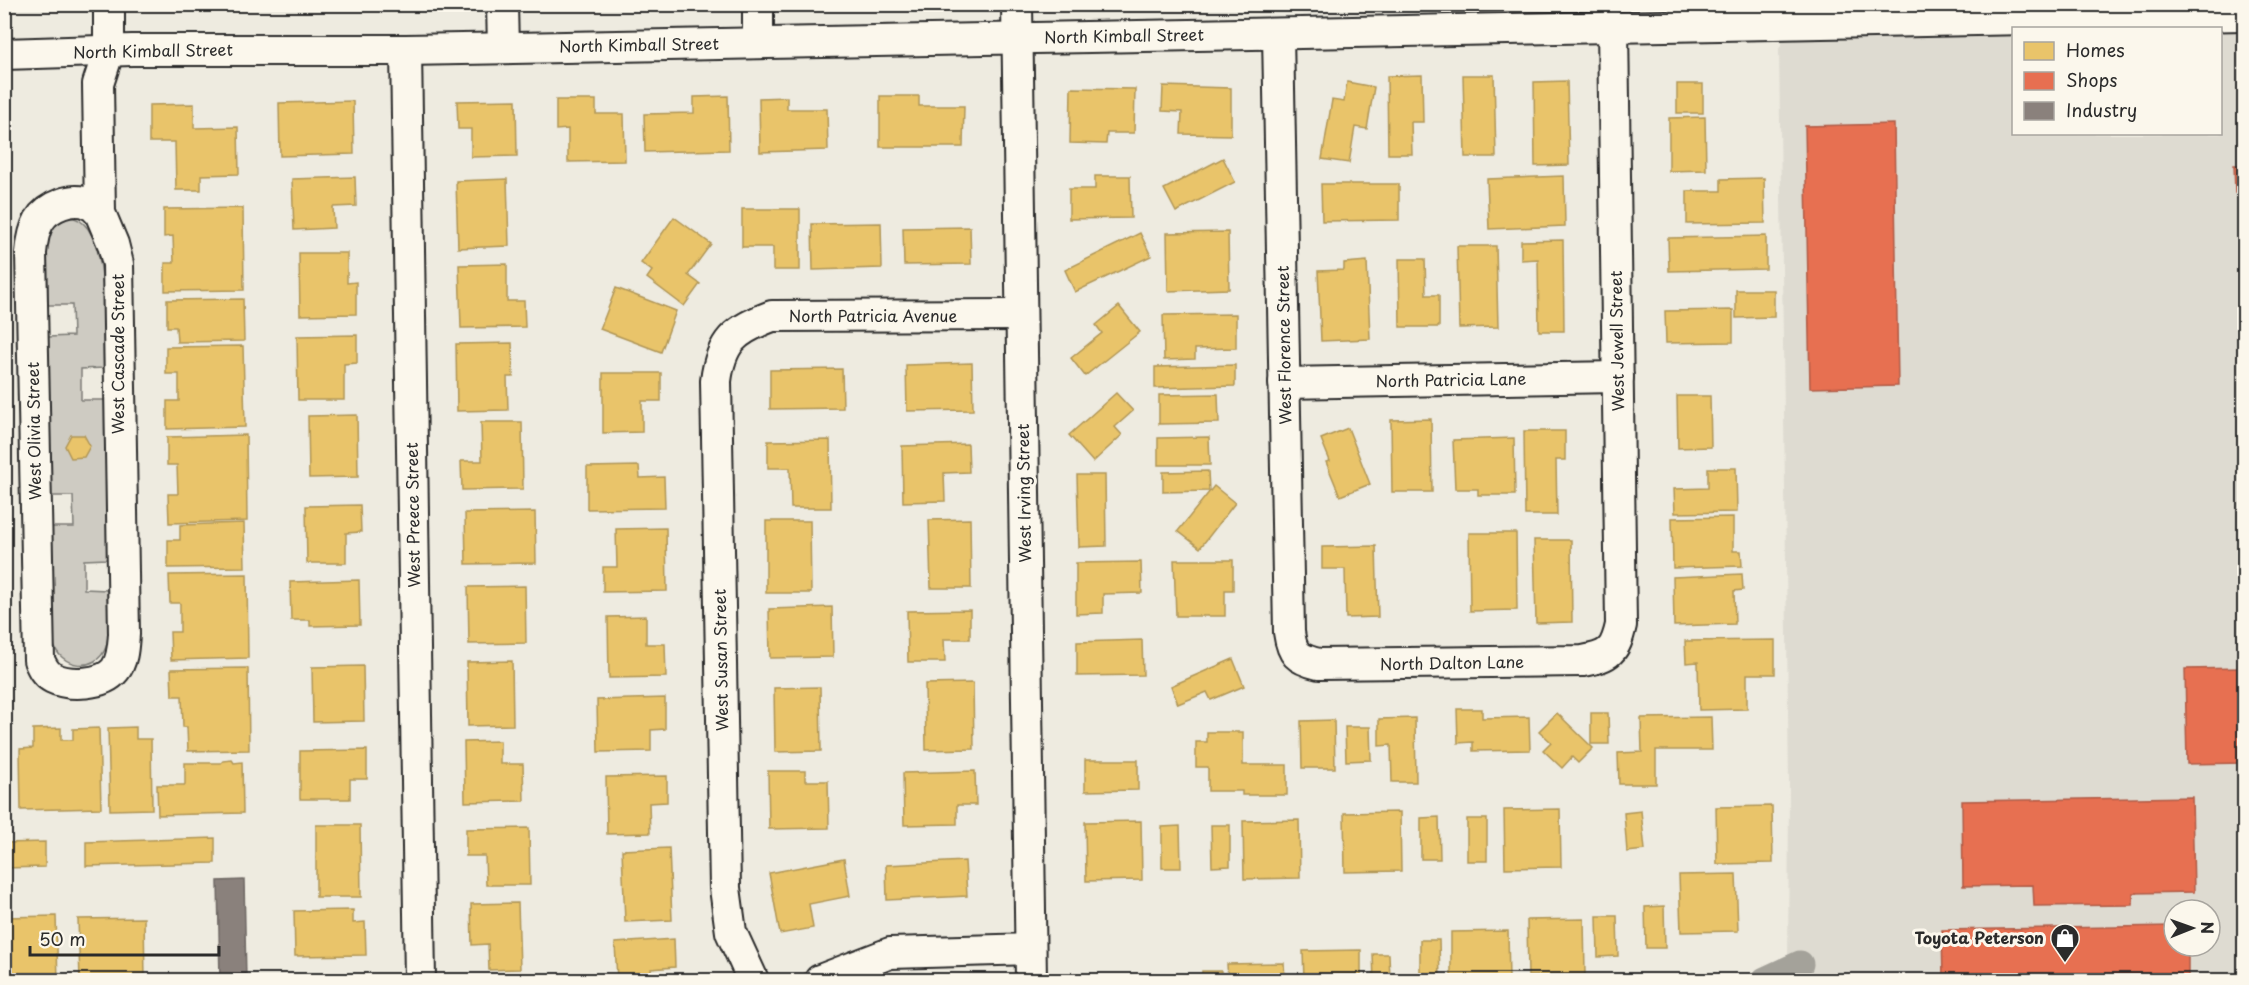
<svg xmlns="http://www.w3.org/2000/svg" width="2249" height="985" viewBox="0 0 2249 985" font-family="'Playpen Sans',sans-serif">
	<rect width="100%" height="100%" fill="#eeebe0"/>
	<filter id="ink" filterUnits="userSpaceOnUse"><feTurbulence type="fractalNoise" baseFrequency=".0167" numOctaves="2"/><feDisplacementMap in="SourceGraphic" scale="12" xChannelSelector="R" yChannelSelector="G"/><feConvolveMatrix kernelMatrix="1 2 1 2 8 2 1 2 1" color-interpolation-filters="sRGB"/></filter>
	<g filter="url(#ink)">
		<path fill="#dedbd1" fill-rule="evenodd" d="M 1800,5 L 2244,5 L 2244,980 L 1788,980 L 1789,783 L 1779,49 ZM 2014,28 L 2220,28 L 2220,134 L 2014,134 ZM 2174,910 L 2210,910 L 2210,946 L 2174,946 Z"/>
		<g fill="#cecbc2" stroke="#7c7b76" stroke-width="1.5">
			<path d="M 1047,5 L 1047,4 L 1396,5 L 1047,7 Z"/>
			<path d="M 68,217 C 113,218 103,336 104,368 L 81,369 L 81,400 L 105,400 L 107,559 L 84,560 L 84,589 L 107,590 C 107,605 111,634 106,647 C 96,674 59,668 53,642 L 51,527 L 74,527 L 73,496 L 51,496 L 48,337 L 73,336 L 72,305 L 48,305 L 47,243 L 54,226 Z"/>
		</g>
		<g fill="#e9c46a" stroke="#b09657" stroke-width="1.5">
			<path d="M 1422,75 L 1423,122 L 1411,122 L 1412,154 L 1388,154 L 1387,76 Z"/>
			<path d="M 1463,75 L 1494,75 L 1496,157 L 1465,157 Z"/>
			<path d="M 1567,81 L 1569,165 L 1535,166 L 1534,82 Z"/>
			<path d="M 1347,82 L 1374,87 L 1367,129 L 1355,127 L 1349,163 L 1322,159 L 1332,100 L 1344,102 Z"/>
			<rect x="1677" y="84" width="26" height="29"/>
			<path d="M 1163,86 L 1231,88 L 1231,135 L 1181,134 L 1182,112 L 1162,111 Z"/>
			<path d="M 1071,88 L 1135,89 L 1134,133 L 1107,133 L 1106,144 L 1070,143 Z"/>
			<path d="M 728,96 L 729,150 L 645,152 L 644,114 L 694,113 L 694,97 Z"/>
			<path d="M 880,96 L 919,96 L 919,106 L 964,106 L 963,147 L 880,147 Z"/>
			<path d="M 787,97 L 787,109 L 827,109 L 828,150 L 760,152 L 759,98 Z"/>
			<path d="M 516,100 L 517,156 L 471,157 L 471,129 L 458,129 L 457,101 Z"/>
			<path d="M 556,100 L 596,100 L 596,114 L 624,114 L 625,161 L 568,162 L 568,129 L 556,130 Z"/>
			<path d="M 353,101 L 354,154 L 280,156 L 279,103 Z"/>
			<path d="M 194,104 L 194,128 L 238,127 L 239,174 L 201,175 L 201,190 L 176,190 L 175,142 L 149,142 L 149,105 Z"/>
			<path d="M 1705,117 L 1706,170 L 1669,171 L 1669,118 Z"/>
			<path d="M 1223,158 L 1235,182 L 1176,212 L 1164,189 Z"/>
			<path d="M 1095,176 L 1130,176 L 1131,218 L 1069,219 L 1069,189 L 1095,189 Z"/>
			<path d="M 1564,176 L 1565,226 L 1489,229 L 1487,179 Z"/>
			<path d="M 355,177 L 356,206 L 333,207 L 334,228 L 294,230 L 292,179 Z"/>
			<path d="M 1764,178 L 1765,223 L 1687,224 L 1687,191 L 1721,191 L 1721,179 Z"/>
			<path d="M 507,179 L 509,246 L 458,248 L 456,181 Z"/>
			<path d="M 1321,184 L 1399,184 L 1399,220 L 1322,221 Z"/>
			<path d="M 243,208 L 244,290 L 165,291 L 165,263 L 174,263 L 173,236 L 164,237 L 164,209 Z"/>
			<path d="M 742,209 L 800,209 L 800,270 L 773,270 L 773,247 L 742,247 Z"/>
			<path d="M 674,217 L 711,244 L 688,275 L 700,284 L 684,306 L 647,278 L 652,271 L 641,263 Z"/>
			<path d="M 881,223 L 882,268 L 813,270 L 812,224 Z"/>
			<path d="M 970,227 L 971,264 L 904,265 L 903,228 Z"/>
			<path d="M 1228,232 L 1229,289 L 1168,291 L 1167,233 Z"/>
			<path d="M 1140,233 L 1151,256 L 1075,292 L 1065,270 Z"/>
			<path d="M 1766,236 L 1766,269 L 1669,271 L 1668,238 Z"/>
			<path d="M 1563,240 L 1564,331 L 1539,331 L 1538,259 L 1521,260 L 1521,241 Z"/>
			<path d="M 1457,246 L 1496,246 L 1498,327 L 1459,328 Z"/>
			<path d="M 299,253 L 347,253 L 347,283 L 356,282 L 356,314 L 300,315 Z"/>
			<path d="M 1399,259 L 1425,259 L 1426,295 L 1439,295 L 1439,327 L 1400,327 Z"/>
			<path d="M 1367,261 L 1370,339 L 1321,341 L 1318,271 L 1344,270 L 1344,263 Z"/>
			<path d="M 507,264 L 507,301 L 524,301 L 525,327 L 461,328 L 459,265 Z"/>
			<path d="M 616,288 L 676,311 L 661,352 L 600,329 Z"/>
			<path d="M 1736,290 L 1774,290 L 1774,317 L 1736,318 Z"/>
			<path d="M 243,299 L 244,341 L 177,342 L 176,327 L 167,327 L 167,300 Z"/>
			<path d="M 1119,306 L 1140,332 L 1085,376 L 1071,358 L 1102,333 L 1096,325 Z"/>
			<path d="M 1733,310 L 1733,342 L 1666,343 L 1665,311 Z"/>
			<path d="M 1236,314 L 1236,348 L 1195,349 L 1195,359 L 1164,360 L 1163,315 Z"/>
			<path d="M 357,335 L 357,363 L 344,364 L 344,400 L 298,400 L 297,336 Z"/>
			<path d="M 512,343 L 513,377 L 507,377 L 508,410 L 457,411 L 456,344 Z"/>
			<path d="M 243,346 L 245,427 L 167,429 L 167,401 L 179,401 L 179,374 L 166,374 L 166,347 Z"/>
			<path d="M 972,363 L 973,410 L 907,411 L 906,365 Z"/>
			<path d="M 1235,365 L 1235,386 L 1155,388 L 1155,367 Z"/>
			<path d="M 842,369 L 843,408 L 770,409 L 770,370 Z"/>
			<path d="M 603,373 L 661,373 L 661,401 L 642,401 L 642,432 L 603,433 Z"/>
			<path d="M 1116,393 L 1133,411 L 1115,427 L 1122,435 L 1093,462 L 1069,435 Z"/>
			<path d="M 1218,394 L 1219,423 L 1159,424 L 1159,395 Z"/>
			<path d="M 1677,396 L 1710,396 L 1711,447 L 1678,448 Z"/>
			<path d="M 357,415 L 358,477 L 309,478 L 308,416 Z"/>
			<path d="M 1431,419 L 1432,492 L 1392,492 L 1391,420 Z"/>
			<path d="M 481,422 L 522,422 L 523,489 L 462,490 L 461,461 L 482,461 Z"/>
			<path d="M 1348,428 L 1370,484 L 1340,496 L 1326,462 L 1330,461 L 1321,439 Z"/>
			<path d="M 1524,431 L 1565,431 L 1565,460 L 1556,460 L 1557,515 L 1525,515 Z"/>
			<path d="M 71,435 L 84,435 L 90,446 L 84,457 L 71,458 L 65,446 Z"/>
			<path d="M 246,435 L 247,521 L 169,523 L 168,494 L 178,494 L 177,465 L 167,465 L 167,437 Z"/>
			<path d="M 1209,437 L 1210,465 L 1158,465 L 1158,438 Z"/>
			<path d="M 1514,438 L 1515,495 L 1478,495 L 1478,489 L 1455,489 L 1453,440 Z"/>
			<path d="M 830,440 L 831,508 L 791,508 L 790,468 L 768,468 L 768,441 Z"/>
			<path d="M 968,444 L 969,472 L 944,473 L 945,501 L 903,502 L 902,446 Z"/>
			<path d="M 639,466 L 640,478 L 664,477 L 665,508 L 587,509 L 587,467 Z"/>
			<path d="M 1708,468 L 1736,468 L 1737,512 L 1675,513 L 1674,489 L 1708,488 Z"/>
			<path d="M 1208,471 L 1209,491 L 1163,492 L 1163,472 Z"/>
			<path d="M 1077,475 L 1105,475 L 1106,546 L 1079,547 Z"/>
			<path d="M 1214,486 L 1235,503 L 1200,548 L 1178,531 Z"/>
			<path d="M 360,505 L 361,532 L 346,533 L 346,563 L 307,563 L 306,506 Z"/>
			<path d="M 535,512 L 536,563 L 466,564 L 465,513 Z"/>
			<path d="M 1733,517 L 1733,551 L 1741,551 L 1742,566 L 1673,568 L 1672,518 Z"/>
			<path d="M 970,519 L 971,588 L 931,588 L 929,520 Z"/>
			<path d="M 766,521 L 810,521 L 811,593 L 766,593 Z"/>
			<path d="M 244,523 L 245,567 L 168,568 L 168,540 L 180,540 L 180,525 Z"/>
			<path d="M 666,528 L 667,591 L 603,592 L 603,567 L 617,567 L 616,529 Z"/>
			<path d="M 1469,533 L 1516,533 L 1517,610 L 1470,611 Z"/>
			<path d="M 1534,540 L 1571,540 L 1572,622 L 1536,623 Z"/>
			<path d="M 1376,546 L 1378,617 L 1346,618 L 1345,569 L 1322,569 L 1322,547 Z"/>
			<path d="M 1174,560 L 1233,560 L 1233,590 L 1225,590 L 1225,616 L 1176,616 Z"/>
			<path d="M 1141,562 L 1142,593 L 1103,594 L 1103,613 L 1076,614 L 1076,563 Z"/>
			<path d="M 247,574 L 248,658 L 171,660 L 170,632 L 180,632 L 180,603 L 170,603 L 169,575 Z"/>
			<path d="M 1742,574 L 1743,590 L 1734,591 L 1735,624 L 1674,626 L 1673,577 Z"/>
			<path d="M 359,580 L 360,625 L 310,626 L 310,620 L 291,620 L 290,582 Z"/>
			<path d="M 525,586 L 526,643 L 469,644 L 468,587 Z"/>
			<path d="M 832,607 L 833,657 L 770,658 L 769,609 Z"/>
			<path d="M 970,610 L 970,639 L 944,639 L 945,662 L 908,662 L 907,611 Z"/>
			<path d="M 646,616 L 646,644 L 665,644 L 666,677 L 609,678 L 608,617 Z"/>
			<path d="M 1142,640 L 1143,675 L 1077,676 L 1077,642 Z"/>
			<path d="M 1775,640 L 1775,674 L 1747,674 L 1747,709 L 1699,710 L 1698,662 L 1686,663 L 1685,641 Z"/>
			<path d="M 1233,659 L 1244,686 L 1211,700 L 1207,692 L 1178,704 L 1171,686 Z"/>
			<path d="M 512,661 L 513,725 L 468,726 L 467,662 Z"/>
			<path d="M 363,666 L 364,721 L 313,722 L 312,667 Z"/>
			<path d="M 248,668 L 249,750 L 188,751 L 187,727 L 183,727 L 182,696 L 172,696 L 171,669 Z"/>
			<path d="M 973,683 L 974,749 L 926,750 L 925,684 Z"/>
			<path d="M 820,687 L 821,751 L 775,752 L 774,688 Z"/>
			<path d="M 665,698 L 665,729 L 651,730 L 651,751 L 598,752 L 597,700 Z"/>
			<path d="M 1457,709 L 1482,709 L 1482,718 L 1529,717 L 1530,750 L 1473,751 L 1473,742 L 1458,743 Z"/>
			<path d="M 1557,713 L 1593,748 L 1578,763 L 1572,757 L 1562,768 L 1543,750 L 1551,742 L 1539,731 Z"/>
			<path d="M 1591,713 L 1608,713 L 1609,744 L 1591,744 Z"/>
			<path d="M 1711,717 L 1712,750 L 1656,750 L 1656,784 L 1619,784 L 1618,753 L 1642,752 L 1641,718 Z"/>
			<path d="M 1415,718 L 1416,782 L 1392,782 L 1391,745 L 1379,746 L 1379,719 Z"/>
			<path d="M 1334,720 L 1335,768 L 1302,768 L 1301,721 Z"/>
			<path d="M 136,727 L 136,739 L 151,739 L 152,809 L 110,810 L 108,728 Z"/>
			<path d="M 1345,727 L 1370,727 L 1371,760 L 1346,761 Z"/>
			<path d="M 61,728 L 61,740 L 73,740 L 73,729 L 99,728 L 101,808 L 21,810 L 20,749 L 33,748 L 33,729 Z"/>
			<path d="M 1207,732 L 1243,732 L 1243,765 L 1287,765 L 1287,795 L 1242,795 L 1242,791 L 1208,791 L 1208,767 L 1196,767 L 1196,742 L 1207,742 Z"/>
			<path d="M 500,741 L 500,764 L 523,764 L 524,801 L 465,802 L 464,742 Z"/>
			<path d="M 367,750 L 367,779 L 350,779 L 350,799 L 300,799 L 300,751 Z"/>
			<path d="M 232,760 L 234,763 L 242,762 L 243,813 L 158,815 L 157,785 L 185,785 L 185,763 L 221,763 L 223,761 Z"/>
			<path d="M 1085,760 L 1138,760 L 1138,790 L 1085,791 Z"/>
			<path d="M 768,771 L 805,771 L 805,781 L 828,781 L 829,828 L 769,829 Z"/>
			<path d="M 975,771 L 976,805 L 957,805 L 957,824 L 904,825 L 903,773 Z"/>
			<path d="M 667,776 L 667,802 L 649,803 L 650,833 L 607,834 L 606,777 Z"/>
			<path d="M 1772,806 L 1773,863 L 1717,864 L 1716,807 Z"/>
			<path d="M 1560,809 L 1561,867 L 1505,868 L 1504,810 Z"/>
			<path d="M 1641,811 L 1645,850 L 1627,852 L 1624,813 Z"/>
			<path d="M 1400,812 L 1401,871 L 1345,872 L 1344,813 Z"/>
			<path d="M 1439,817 L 1440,859 L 1421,859 L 1421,818 Z"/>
			<rect x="1467" y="819" width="20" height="42"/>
			<path d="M 1299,820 L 1300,878 L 1244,879 L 1243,821 Z"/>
			<path d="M 1141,821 L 1142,880 L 1086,881 L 1085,822 Z"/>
			<path d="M 316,825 L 360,825 L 361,897 L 316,897 Z"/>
			<path d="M 1211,825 L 1230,825 L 1230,866 L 1212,867 Z"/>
			<path d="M 1180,826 L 1181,868 L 1162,868 L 1162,827 Z"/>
			<path d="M 529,828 L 530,885 L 486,885 L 485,856 L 466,856 L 466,829 Z"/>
			<path d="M 215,838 L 215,863 L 86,866 L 86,842 Z"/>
			<path d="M 45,842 L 45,867 L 4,868 L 4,843 Z"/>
			<path d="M 669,848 L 672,920 L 625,922 L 622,850 Z"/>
			<path d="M 844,859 L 850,896 L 809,904 L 813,928 L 780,934 L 769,873 Z"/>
			<path d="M 965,861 L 967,896 L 887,900 L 886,865 Z"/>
			<path d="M 1736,874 L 1738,931 L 1681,932 L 1679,875 Z"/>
			<path d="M 518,903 L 520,969 L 489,970 L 488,944 L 472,945 L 471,904 Z"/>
			<path d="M 1664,906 L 1665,948 L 1646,948 L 1645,907 Z"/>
			<path d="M 353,910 L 353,923 L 365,922 L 366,955 L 295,956 L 294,911 Z"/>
			<path d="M 56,916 L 58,980 L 4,980 L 4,917 Z"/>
			<path d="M 1597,916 L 1617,916 L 1618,956 L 1598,957 Z"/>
			<path d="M 144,918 L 145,980 L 80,980 L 78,919 Z"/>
			<path d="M 1584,919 L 1585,975 L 1528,976 L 1527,920 Z"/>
			<path d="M 1508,931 L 1509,980 L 1451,980 L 1451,932 Z"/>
			<path d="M 674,939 L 675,967 L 651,969 L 651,980 L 617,980 L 615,943 Z"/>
			<path d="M 1420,940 L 1439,940 L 1440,980 L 1420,980 Z"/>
			<path d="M 1361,950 L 1361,980 L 1304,980 L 1303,951 Z"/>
			<path d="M 1373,954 L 1389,954 L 1390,980 L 1374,980 Z"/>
			<path d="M 1284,963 L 1285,980 L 1228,980 L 1227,964 Z"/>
			<rect x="1202" y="971" width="19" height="9"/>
		</g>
		<g fill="#e76f51" stroke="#af5b46" stroke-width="1.5">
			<path d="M 1894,124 L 1898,386 L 1810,388 L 1805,126 Z"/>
			<path d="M 2234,165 L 2244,165 L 2244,193 L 2235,193 Z"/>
			<path d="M 2244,668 L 2244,763 L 2187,764 L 2185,669 Z"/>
			<path d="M 2192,797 L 2194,892 L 2133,893 L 2133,905 L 2034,906 L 2033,885 L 1963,886 L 1962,801 Z"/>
			<path d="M 2174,926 L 2174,946 L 2188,946 L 2188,980 L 1943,980 L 1942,930 Z"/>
		</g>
		<path fill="#8a817c" stroke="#6e6764" stroke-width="1.5" d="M 244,880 L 246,980 L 220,980 L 218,881 Z"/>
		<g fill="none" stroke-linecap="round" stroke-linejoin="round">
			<path stroke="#a4a29a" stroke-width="27" d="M 1765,980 L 1800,964"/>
			<g stroke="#2b2b2b" stroke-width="34">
				<g id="minor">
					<path d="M 502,4 L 503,48"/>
					<path d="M 758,4 L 758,43"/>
					<path d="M 1017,4 L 1031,980"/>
					<path d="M 1278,34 L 1289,632 C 1292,654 1297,659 1319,664 L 1583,661 C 1610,656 1615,651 1621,625 L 1613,26"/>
					<path d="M 406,50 L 420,980"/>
					<path d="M 4,54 L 132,50 L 406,50 L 2244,15"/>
					<path d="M 100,213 C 97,210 93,205 89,204 C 73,196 48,206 39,221 C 34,230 32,242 31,253 L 39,660 C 42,667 45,674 53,678 C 69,686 103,685 115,670 C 123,660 123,646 124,634 L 118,264 L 113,244 L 100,213 L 98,84 L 109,50 L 109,4"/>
					<path d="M 1284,383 L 1618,377"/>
					<path d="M 753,980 L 731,932 L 725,888 L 716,381 C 721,341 735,330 772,316 L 1021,315"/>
					<path d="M 820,980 L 890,953 L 1030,949"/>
				</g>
			</g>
			<use href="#minor" stroke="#fbf7ec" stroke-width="30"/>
		</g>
	</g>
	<defs>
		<g id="shop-pin" transform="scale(1.5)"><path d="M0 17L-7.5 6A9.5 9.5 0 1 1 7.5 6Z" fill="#2b2b2b" stroke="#fbf7ec"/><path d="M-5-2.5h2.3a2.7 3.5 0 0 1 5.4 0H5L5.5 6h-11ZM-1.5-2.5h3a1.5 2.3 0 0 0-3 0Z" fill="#fff"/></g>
	</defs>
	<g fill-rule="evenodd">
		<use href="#shop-pin" x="2065" y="938"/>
	</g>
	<g text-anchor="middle" stroke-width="6" stroke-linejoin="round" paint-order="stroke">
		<g font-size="16" fill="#2b2b2b" stroke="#fbf7ec">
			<text transform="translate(1124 36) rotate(-1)" y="6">North Kimball Street</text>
			<text transform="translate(639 45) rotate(-1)" y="6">North Kimball Street</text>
			<text transform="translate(153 51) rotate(-1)" y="6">North Kimball Street</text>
			<text x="873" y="322">North Patricia Avenue</text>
			<text transform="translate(1617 341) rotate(-91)" y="6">West Jewell Street</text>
			<text transform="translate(1284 345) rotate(-91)" y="6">West Florence Street</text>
			<text transform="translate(118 354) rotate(-90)" y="6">West Cascade Street</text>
			<text transform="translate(1451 380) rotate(-1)" y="6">North Patricia Lane</text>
			<text transform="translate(34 431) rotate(-91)" y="6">West Olivia Street</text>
			<text transform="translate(1024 493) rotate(-91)" y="6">West Irving Street</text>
			<text transform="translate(413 515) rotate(-91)" y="6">West Preece Street</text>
			<text transform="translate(721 660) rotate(-91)" y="6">West Susan Street</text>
			<text transform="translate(1452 663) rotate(-1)" y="6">North Dalton Lane</text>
		</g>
		<g font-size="16" font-weight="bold" fill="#2b2b2b" stroke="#fbf7ec" text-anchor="end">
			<text x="2044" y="944">Toyota Peterson</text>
		</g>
	</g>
	<rect width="2249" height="985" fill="none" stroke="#fbf7ec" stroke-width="24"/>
	<rect x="12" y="12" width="2225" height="961" fill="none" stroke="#2b2b2b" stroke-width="2" filter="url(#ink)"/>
	<rect x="2012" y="27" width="210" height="108" fill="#fbf7ec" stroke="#a8a59f" stroke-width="1.5"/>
	<rect x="2024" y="42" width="30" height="18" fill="#e9c46a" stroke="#a8a59f" stroke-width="1.5"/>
	<text x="2066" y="57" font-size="18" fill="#2b2b2b">Homes</text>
	<rect x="2024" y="72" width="30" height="18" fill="#e76f51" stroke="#a8a59f" stroke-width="1.5"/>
	<text x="2066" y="87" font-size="18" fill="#2b2b2b">Shops</text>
	<rect x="2024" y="102" width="30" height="18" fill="#8a817c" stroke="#a8a59f" stroke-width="1.5"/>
	<text x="2066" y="117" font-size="18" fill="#2b2b2b">Industry</text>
	<g transform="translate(2192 928) rotate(89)"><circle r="28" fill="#fbf7ec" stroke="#a8a59f" stroke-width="1.5"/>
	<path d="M0-4.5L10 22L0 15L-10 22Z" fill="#2b2b2b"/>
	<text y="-9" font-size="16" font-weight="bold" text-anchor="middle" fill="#2b2b2b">N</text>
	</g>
	<path d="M30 946v9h189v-9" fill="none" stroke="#2b2b2b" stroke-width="3"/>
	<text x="39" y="946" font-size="18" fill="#2b2b2b" stroke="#fbf7ec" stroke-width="4.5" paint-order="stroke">50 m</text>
</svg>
